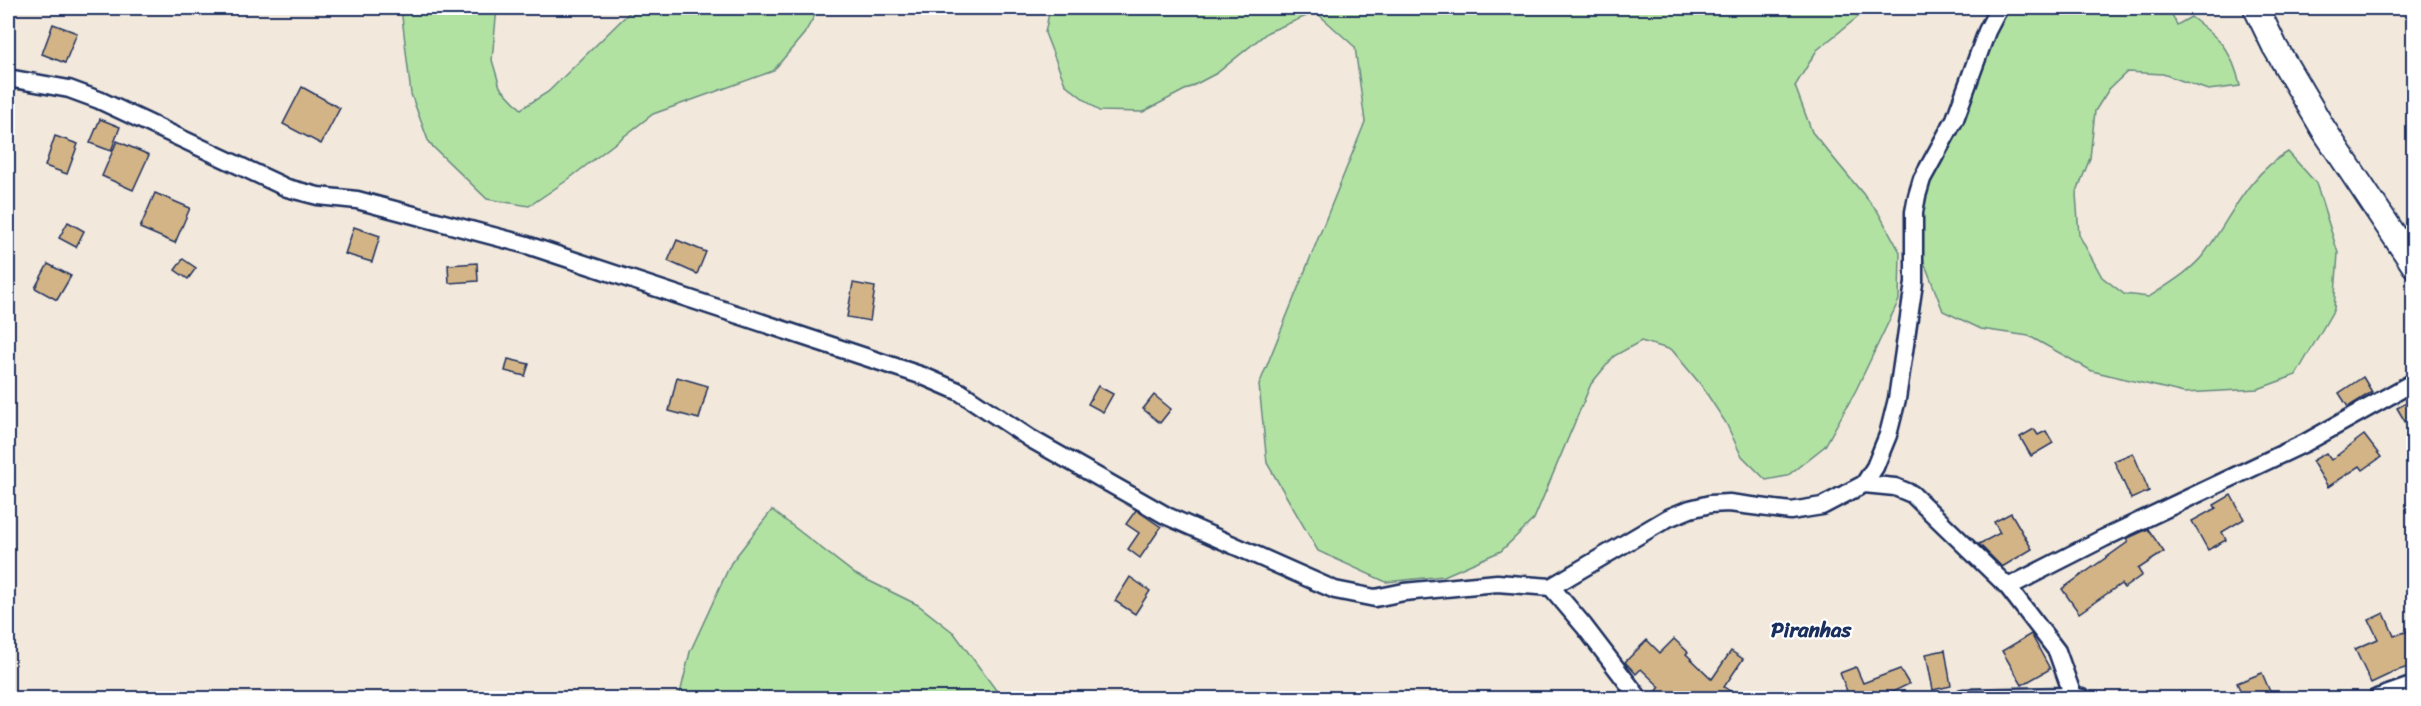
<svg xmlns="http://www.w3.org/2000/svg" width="2421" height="706" viewBox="0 0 2421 706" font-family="Sriracha,sans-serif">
	<rect width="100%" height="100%" fill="#f2e8db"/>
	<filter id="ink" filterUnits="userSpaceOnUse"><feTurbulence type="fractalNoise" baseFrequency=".0167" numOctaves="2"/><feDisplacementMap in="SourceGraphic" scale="12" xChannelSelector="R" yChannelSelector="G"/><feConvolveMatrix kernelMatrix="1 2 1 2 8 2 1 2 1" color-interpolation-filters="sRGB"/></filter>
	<g filter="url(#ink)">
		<g fill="#b2e2a2" stroke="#668880" stroke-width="1.5">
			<path d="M 401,8 L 497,8 L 492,60 L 500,87 L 521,109 L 548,92 L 634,8 L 819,8 L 804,34 L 773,71 L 653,114 L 566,181 L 529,206 L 487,199 L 429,143 L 411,94 Z"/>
			<path d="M 1050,8 L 1869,8 L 1817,50 L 1795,86 L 1812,132 L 1878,212 L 1900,252 L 1899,300 L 1856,390 L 1825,446 L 1787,476 L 1766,480 L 1741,455 L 1726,423 L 1701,385 L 1672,350 L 1641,341 L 1614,356 L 1591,384 L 1534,519 L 1501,551 L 1444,576 L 1386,582 L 1318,551 L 1267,463 L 1259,385 L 1365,122 L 1355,47 L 1316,12 L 1268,32 L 1217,73 L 1143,112 L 1099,111 L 1065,84 L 1045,33 Z"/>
			<path d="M 2004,8 L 2169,8 L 2177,25 L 2191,17 C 2219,38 2233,51 2240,86 L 2208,90 L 2163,74 L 2127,72 L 2109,89 L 2095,111 L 2090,158 L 2076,194 L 2079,235 L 2102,277 L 2124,294 L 2149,297 C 2167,285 2190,272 2204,254 C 2230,219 2248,174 2288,152 L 2316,183 L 2338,253 L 2334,309 L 2296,375 L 2258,389 L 2184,393 L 2092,371 L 2029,336 L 1981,329 L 1943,311 L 1917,244 L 1927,188 L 1964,119 Z"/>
			<path d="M 772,510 L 855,574 L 918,605 L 954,633 L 996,690 L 999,698 L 679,698 L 690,652 L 731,563 Z"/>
		</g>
		<g fill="#d3b487" stroke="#1b2f5e" stroke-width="1.5">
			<path d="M 53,24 L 77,33 L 65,63 L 42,54 Z"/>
			<path d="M 302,87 L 340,108 L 321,144 L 283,124 Z"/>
			<path d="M 100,119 L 120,127 L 111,151 L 90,143 Z"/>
			<path d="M 55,136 L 78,144 L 67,174 L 45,166 Z"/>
			<path d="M 117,141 L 149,155 L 133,190 L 102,176 Z"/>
			<path d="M 155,193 L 190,208 L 175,243 L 140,228 Z"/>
			<path d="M 68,222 L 84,231 L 76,247 L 59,238 Z"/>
			<path d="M 354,227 L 380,236 L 372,262 L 345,254 Z"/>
			<path d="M 677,240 L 706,252 L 697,274 L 668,261 Z"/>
			<path d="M 183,259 L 196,268 L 188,279 L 175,270 Z"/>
			<path d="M 477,263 L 478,281 L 449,283 L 448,265 Z"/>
			<path d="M 48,264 L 71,276 L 57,300 L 35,288 Z"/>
			<path d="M 853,283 L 875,287 L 870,321 L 847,317 Z"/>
			<path d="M 508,359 L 529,364 L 525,376 L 505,371 Z"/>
			<path d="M 677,377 L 708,386 L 699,419 L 669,411 Z"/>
			<path d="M 2363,377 L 2372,392 L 2348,407 L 2339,393 Z"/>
			<path d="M 1098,386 L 1113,394 L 1103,412 L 1088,404 Z"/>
			<path d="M 1154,395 L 1171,409 L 1160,423 L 1143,409 Z"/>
			<path d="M 2414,399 L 2414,437 L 2397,408 Z"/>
			<path d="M 2034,429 L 2038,435 L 2046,431 L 2053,443 L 2031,456 L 2020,437 Z"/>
			<path d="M 2364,435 L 2381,457 L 2363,470 L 2360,466 L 2328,487 L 2312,461 L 2326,453 L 2331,460 Z"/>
			<path d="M 2133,453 L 2149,491 L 2131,499 L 2114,461 Z"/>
			<path d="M 2231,495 L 2244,519 L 2222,532 L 2226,540 L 2208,550 L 2192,521 L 2216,508 L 2214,505 Z"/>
			<path d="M 1136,510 L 1161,527 L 1140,558 L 1128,549 L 1139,533 L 1126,524 Z"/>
			<path d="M 2011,513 L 2032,549 L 2002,567 L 1979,544 L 2000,533 L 1994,522 Z"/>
			<path d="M 2148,529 L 2164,552 L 2138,569 L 2142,575 L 2124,588 L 2121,584 L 2079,613 L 2062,589 L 2128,542 L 2126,539 Z"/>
			<path d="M 1130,577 L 1150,591 L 1135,614 L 1115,601 Z"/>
			<path d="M 2384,613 L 2394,636 L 2414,629 L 2414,665 L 2390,673 L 2390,674 L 2371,683 L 2355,649 L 2378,639 L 2369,620 Z"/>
			<path d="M 2031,634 L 2050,669 L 2022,685 L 2002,651 Z"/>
			<path d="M 1674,639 L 1688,652 L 1686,654 L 1712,679 L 1731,651 L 1743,659 L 1724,687 L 1742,699 L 1683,699 L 1677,692 L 1671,699 L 1650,699 L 1660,687 L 1641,669 L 1636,674 L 1625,662 L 1647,640 L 1660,653 Z"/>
			<path d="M 1945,650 L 1951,686 L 1933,690 L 1926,654 Z"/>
			<path d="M 1856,667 L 1863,683 L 1900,669 L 1909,684 L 1878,699 L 1850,699 L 1840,673 Z"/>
			<path d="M 2262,673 L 2271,694 L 2259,699 L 2244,699 L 2237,683 Z"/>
		</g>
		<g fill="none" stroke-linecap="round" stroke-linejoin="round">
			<g stroke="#1b2f5e" stroke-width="21">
				<g id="street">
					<path d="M 8,78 L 69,89 L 99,100 L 287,188 L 318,196 L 357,200 L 527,245 L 923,376 L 960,392 L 1031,439 L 1167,516 L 1335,590 L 1375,598 L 1404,592 L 1497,583 L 1551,587 L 1668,518 L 1690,509 L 1710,504 L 1729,503 L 1791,511 L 1822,506 L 1864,484 L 1875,467 L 1888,435 L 1897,399 L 1914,283 L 1914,212 L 1917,196 L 1922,179 L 1955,119 L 1987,31 L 1999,8"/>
					<path d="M 1864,484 L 1895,487 L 1912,494 L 2008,587 L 2057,651 L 2073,696"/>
					<path d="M 1551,587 L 1584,626 L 1639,698"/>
					<path d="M 2008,587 L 2104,538 L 2305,443 L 2414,382"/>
					<path d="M 1963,698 L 2073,696 L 2082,698"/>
					<path d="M 2377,698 L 2414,685"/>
				</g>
			</g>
			<g stroke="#1b2f5e" stroke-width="28">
				<path id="secondary" d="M 2256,8 L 2275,47 L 2324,130 L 2414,265"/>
			</g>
			<use href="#street" stroke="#fff" stroke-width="16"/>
			<use href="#secondary" stroke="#fff" stroke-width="24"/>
		</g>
	</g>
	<g text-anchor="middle" stroke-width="4.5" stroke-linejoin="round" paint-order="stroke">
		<g font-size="21" font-weight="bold" fill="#1b2f5e" stroke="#fff">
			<text x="1811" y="637">Piranhas</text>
		</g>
	</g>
	<rect width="2421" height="706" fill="none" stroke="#fff" stroke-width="30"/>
	<rect x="15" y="15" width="2391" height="676" fill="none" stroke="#1b2f5e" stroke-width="2" filter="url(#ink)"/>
</svg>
